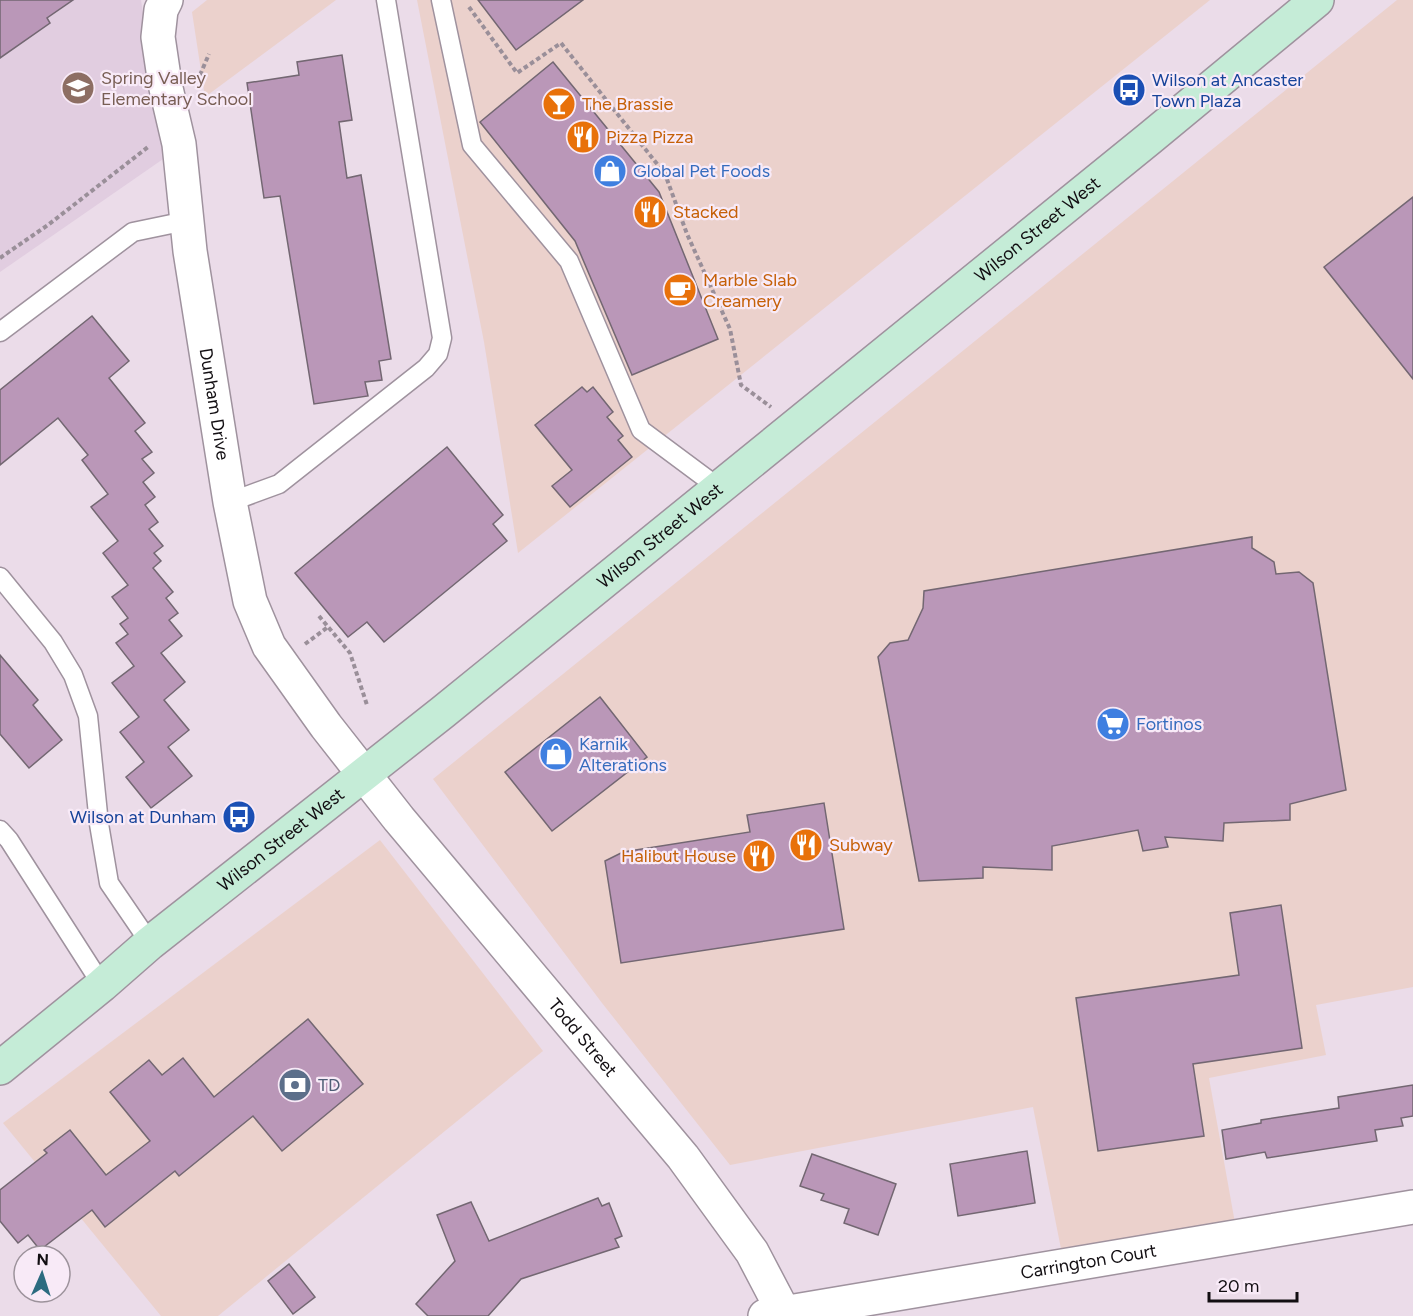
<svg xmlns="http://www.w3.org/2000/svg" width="1413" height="1316" viewBox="0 0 1413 1316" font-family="Figtree,sans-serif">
	<rect width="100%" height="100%" fill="#ebdce9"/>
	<g fill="#ebd1cc">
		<path d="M 207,0 L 336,0 L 205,97 L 192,12 Z"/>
		<path d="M 417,0 L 1210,0 L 518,553 L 484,342 Z"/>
		<path d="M 1397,0 L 1413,0 L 1413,987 L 1316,1005 L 1326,1055 L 1209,1078 L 1235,1223 L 1062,1254 L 1033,1107 L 730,1165 L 602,1003 L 433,779 Z"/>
		<path d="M 380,840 L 543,1051 L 218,1316 L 161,1316 L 3,1123 Z"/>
	</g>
	<path fill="#e1cde0" d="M 0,0 L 141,0 L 166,157 L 0,272 Z"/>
	<g fill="#ba97b8" stroke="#736772" stroke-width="1.5">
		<path d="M 0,0 L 73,0 L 47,18 L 50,23 L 0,58 Z"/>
		<path d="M 478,0 L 583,0 L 516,50 Z"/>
		<path d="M 342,55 L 352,120 L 339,122 L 347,178 L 361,175 L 391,359 L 379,361 L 382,380 L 365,382 L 368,396 L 314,404 L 280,196 L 264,198 L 247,83 L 299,75 L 297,62 Z"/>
		<path d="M 553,62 L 659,192 L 718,339 L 632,375 L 575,241 L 480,122 Z"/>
		<path d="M 1413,197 L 1413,379 L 1324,267 Z"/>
		<path d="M 92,316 L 129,361 L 109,378 L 145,423 L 135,431 L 152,452 L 142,459 L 154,473 L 143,482 L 155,497 L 145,505 L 158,522 L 149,529 L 163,546 L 154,553 L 161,561 L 153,568 L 173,592 L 166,598 L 178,613 L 169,620 L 182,636 L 161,653 L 185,682 L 164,700 L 189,730 L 168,747 L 192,776 L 151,808 L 126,777 L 144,762 L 120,732 L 139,717 L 112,683 L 134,666 L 116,643 L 128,634 L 120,624 L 128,618 L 112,597 L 128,585 L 103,553 L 118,541 L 91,507 L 108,494 L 82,460 L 88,455 L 58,418 L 0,465 L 0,390 Z"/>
		<path d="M 582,387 L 587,392 L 593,387 L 613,412 L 607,417 L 623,436 L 618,440 L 632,457 L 570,507 L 552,486 L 572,470 L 535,425 Z"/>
		<path d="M 447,447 L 503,515 L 493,524 L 507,541 L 384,642 L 367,622 L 348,637 L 295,573 Z"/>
		<path d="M 1252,537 L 1252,548 L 1274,562 L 1276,574 L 1299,572 L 1313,583 L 1346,790 L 1290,804 L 1290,820 L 1224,823 L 1223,841 L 1165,837 L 1168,847 L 1143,851 L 1138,830 L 1052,846 L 1052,870 L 983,867 L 983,878 L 919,881 L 878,657 L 890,643 L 908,640 L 923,608 L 924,591 Z"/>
		<path d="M 0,655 L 38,700 L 33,705 L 62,740 L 29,768 L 0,734 Z"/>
		<path d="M 600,697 L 647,757 L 552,831 L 505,772 Z"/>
		<path d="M 824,803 L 844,929 L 621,963 L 605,861 L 623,852 L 750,832 L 747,815 Z"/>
		<path d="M 1281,905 L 1302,1048 L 1193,1064 L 1204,1136 L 1098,1151 L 1076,998 L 1239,975 L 1230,913 Z"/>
		<path d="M 308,1019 L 363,1084 L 282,1151 L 253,1116 L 179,1176 L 175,1171 L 105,1227 L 92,1210 L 40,1250 L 28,1235 L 18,1243 L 0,1221 L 0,1190 L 47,1153 L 44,1150 L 70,1130 L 106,1175 L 150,1141 L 110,1092 L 149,1060 L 162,1075 L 183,1058 L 214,1097 Z"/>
		<path d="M 1413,1085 L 1413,1116 L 1401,1118 L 1403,1126 L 1375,1130 L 1377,1141 L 1267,1158 L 1265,1152 L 1226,1159 L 1222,1130 L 1261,1123 L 1261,1120 L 1339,1108 L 1338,1097 Z"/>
		<path d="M 1027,1151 L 1035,1203 L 958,1216 L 950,1164 Z"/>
		<path d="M 812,1154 L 896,1184 L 878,1235 L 844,1223 L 849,1209 L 821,1200 L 824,1194 L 800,1186 Z"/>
		<path d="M 598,1198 L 602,1206 L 609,1203 L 622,1236 L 615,1239 L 619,1247 L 521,1279 L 488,1316 L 428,1316 L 416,1304 L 455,1261 L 437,1215 L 471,1202 L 489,1241 Z"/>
		<path d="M 289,1264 L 315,1297 L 293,1314 L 268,1281 Z"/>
	</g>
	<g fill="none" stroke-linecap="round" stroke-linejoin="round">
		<g stroke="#9f929e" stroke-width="21">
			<g id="lane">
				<path d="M 441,0 L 472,145 L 569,261 L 641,430 L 719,488"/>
				<path d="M 0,332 L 133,232 L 186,221"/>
				<path d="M 230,502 L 279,484 L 426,368 L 438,354 L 442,338 L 386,0"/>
				<path d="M 0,577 L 53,642 L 73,675 L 88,716 L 99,824 L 109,883 L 150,943"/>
				<path d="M 0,830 L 9,840 L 102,985"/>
			</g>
		</g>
		<g stroke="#9f929e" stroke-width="36">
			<g id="street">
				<path id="s1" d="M 166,0 L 161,10 L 158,37 L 165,84 L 179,144 L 190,251 L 230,502 L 250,601 L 269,646 L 326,726 L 399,819 L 683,1157 L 752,1252 L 784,1313"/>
				<path id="s2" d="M 765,1316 L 1413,1207"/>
			</g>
		</g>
		<g stroke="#9f929e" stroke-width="36">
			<g id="secondary">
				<path id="s3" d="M 0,1068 L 102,985 L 150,943 L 443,712 L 1150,138 L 1317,0"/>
			</g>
		</g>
		<g stroke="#9a8f99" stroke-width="4" stroke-dasharray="4.5 3" stroke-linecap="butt">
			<path d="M 469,7 L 517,73 L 561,43 L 665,174 L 687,234 L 730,329 L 741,385 L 771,407"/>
			<path d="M 197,82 L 209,54"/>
			<path d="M 0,258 L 48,225 L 148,147"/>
			<path d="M 319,616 L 350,653 L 367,705"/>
			<path d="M 305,644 L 328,627"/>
		</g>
		<use href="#lane" stroke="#fff" stroke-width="18"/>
		<use href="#street" stroke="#fff" stroke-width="33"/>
		<use href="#secondary" stroke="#c5ecd7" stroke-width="33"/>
	</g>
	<defs>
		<g id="school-disc" transform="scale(1.725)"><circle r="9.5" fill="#8d6e63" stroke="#f8eaf7"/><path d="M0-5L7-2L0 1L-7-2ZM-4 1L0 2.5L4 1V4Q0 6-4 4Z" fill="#fff"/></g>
		<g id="bus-disc" transform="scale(1.725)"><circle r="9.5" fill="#1a4fb4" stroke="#f8eaf7"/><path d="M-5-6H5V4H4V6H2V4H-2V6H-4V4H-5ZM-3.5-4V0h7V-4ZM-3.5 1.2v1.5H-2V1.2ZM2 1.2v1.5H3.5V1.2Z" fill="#fff"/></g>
		<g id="bar-disc" transform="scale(1.725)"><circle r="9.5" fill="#e8710a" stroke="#f8eaf7"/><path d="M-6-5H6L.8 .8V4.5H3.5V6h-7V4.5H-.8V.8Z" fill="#fff"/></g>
		<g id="restaurant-disc" transform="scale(1.725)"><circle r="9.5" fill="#e8710a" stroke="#f8eaf7"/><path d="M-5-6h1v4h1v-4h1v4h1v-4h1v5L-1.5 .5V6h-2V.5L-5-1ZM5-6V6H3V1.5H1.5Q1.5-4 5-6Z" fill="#fff"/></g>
		<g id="shop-disc" transform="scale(1.725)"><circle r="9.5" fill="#3f7fe0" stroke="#f8eaf7"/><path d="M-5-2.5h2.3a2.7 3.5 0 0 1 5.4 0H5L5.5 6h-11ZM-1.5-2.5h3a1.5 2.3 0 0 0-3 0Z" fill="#fff"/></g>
		<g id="cafe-disc" transform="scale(1.725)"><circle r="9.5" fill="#e8710a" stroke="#f8eaf7"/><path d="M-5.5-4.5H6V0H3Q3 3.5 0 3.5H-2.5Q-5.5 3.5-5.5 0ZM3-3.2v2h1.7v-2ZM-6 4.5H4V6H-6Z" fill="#fff"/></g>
		<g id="supermarket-disc" transform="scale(1.725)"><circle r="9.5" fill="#3f7fe0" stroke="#f8eaf7"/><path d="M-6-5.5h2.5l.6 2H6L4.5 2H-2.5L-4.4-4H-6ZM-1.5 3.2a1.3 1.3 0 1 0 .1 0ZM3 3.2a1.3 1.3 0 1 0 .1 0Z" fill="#fff"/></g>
		<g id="bank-disc" transform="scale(1.725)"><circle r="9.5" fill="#5c6f8a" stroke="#f8eaf7"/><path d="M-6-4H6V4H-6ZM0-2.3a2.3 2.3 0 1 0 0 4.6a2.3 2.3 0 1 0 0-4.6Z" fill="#fff"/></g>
	</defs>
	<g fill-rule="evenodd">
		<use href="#school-disc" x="78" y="88"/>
		<use href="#bus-disc" x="1129" y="90"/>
		<use href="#bar-disc" x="559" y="104"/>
		<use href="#restaurant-disc" x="583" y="137"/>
		<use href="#shop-disc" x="610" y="171"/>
		<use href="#restaurant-disc" x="650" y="212"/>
		<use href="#cafe-disc" x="680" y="290"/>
		<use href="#supermarket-disc" x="1113" y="724"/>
		<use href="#shop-disc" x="556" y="754"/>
		<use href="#bus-disc" x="239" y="817"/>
		<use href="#restaurant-disc" x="806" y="845"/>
		<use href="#restaurant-disc" x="759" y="856"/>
		<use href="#bank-disc" x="295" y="1085"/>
	</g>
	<g text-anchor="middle" stroke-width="4.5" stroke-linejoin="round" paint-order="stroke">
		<g font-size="18" fill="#785e54" stroke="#f8eaf7" text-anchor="start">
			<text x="101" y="84">Spring Valley<tspan x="101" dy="21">Elementary School</tspan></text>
		</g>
		<g font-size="18" fill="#164399" stroke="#f8eaf7" text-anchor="start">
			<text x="1152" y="86">Wilson at Ancaster<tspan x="1152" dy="21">Town Plaza</tspan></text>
			<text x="216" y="823" text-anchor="end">Wilson at Dunham</text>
		</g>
		<g font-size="18" fill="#c56008" stroke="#f8eaf7" text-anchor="start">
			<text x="582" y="110">The Brassie</text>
			<text x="606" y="143">Pizza Pizza</text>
			<text x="673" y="218">Stacked</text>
			<text x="703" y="286">Marble Slab<tspan x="703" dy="21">Creamery</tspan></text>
			<text x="829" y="851">Subway</text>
			<text x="736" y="862" text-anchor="end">Halibut House</text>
		</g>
		<g font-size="18" fill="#366cbe" stroke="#f8eaf7" text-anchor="start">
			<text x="633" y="177">Global Pet Foods</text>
			<text x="1136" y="730">Fortinos</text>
			<text x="579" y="750">Karnik<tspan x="579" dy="21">Alterations</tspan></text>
		</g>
		<g font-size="18" fill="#120e12" stroke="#f8eaf7">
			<text dy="6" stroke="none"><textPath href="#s3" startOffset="1334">Wilson Street West</textPath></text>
			<text dy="6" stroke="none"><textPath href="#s1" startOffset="410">Dunham Drive</textPath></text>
			<text dy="6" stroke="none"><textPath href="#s3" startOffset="848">Wilson Street West</textPath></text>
			<text dy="6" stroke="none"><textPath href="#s3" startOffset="362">Wilson Street West</textPath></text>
			<text dy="6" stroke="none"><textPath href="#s1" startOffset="1161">Todd Street</textPath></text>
			<text dy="6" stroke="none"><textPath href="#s2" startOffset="328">Carrington Court</textPath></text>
		</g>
		<g font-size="18" fill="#4e5e75" stroke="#f8eaf7" text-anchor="start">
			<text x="318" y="1091">TD</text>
		</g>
	</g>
	<g transform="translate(42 1274) rotate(3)"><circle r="28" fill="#f8eaf7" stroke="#9c929b" stroke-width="1.5"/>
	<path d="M0-4.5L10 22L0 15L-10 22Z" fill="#2c6b80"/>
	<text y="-9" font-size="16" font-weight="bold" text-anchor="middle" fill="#120e12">N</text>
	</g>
	<path d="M1209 1292v9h88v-9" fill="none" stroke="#120e12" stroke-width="3"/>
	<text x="1218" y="1292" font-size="18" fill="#120e12" stroke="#f8eaf7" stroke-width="4.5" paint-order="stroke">20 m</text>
</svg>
